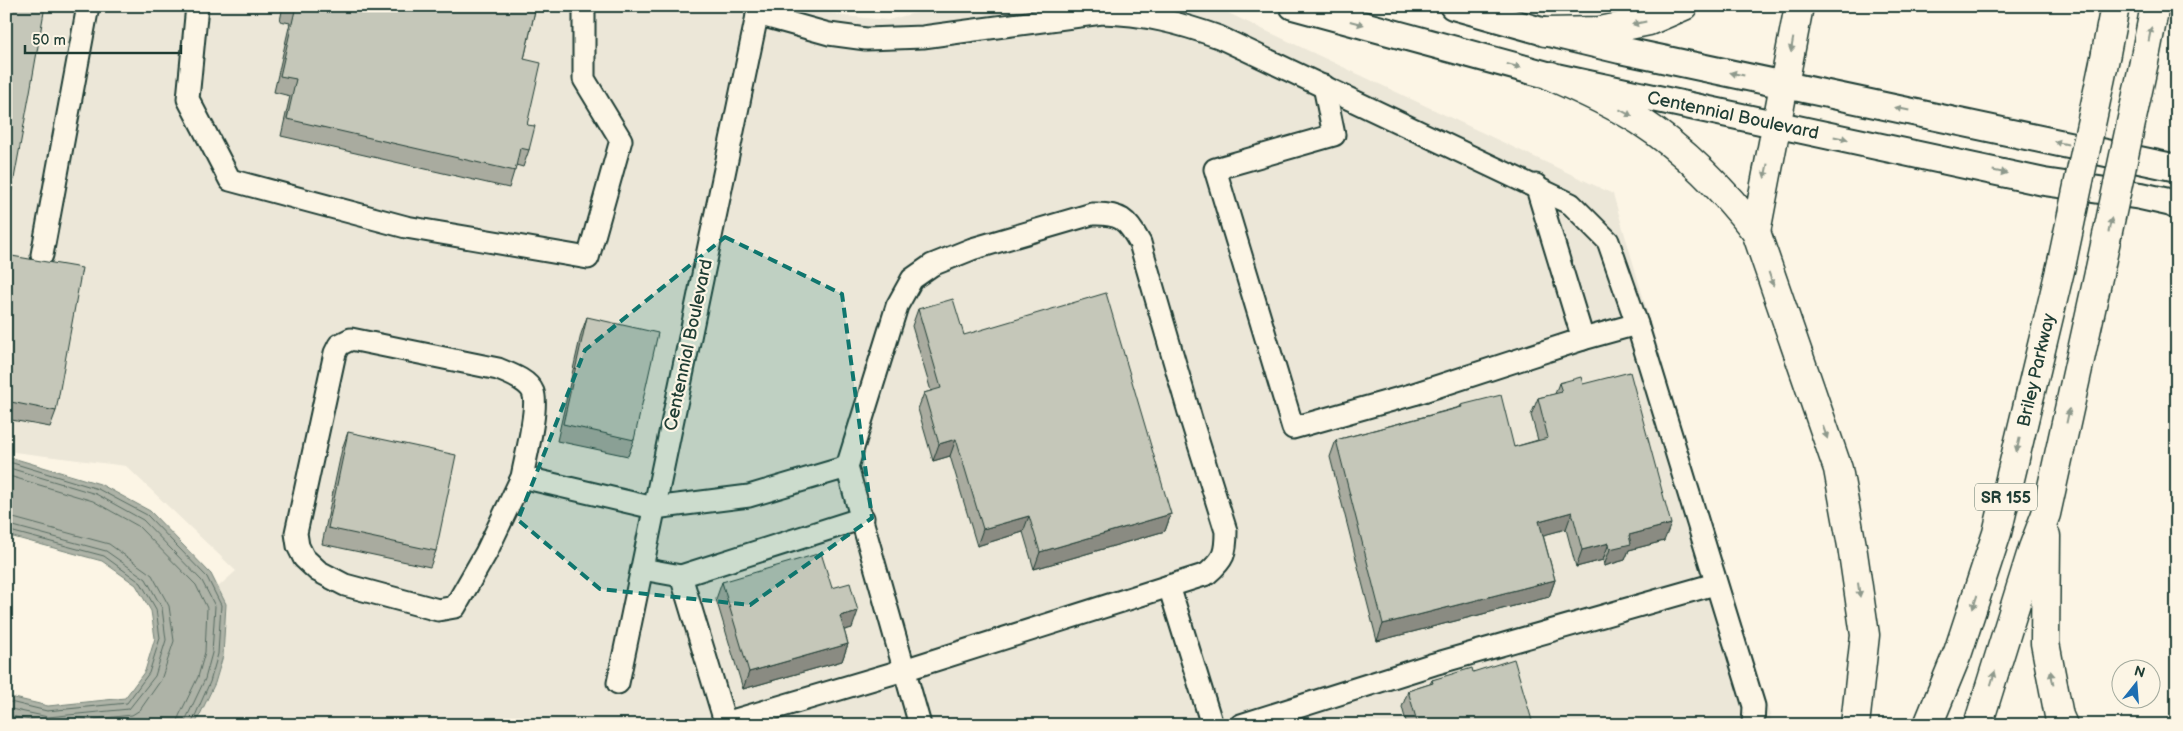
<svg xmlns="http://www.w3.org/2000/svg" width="2183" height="731" viewBox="0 0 2183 731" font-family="'Balsamiq Sans',sans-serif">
	<rect width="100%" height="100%" fill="#fcf5e5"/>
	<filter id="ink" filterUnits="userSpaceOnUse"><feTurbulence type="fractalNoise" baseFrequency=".02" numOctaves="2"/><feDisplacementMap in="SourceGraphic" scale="10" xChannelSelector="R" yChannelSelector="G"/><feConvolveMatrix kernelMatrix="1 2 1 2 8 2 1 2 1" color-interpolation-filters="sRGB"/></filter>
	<g filter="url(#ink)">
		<path fill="#ece7d8" d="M 6,6 L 798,6 L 844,16 L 888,20 L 942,6 L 1200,6 L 1226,12 L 1613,194 L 1675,407 L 1773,725 L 195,725 L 215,683 L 223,656 L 226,604 L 218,587 L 236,571 L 126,466 L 6,451 Z"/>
		<path fill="#aeb3a7" stroke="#758479" d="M 6,456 L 100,484 L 150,511 L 211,574 L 226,604 L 223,656 L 215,683 L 195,725 L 6,725 L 6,696 L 48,706 L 125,698 L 145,671 L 155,638 L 151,611 L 136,585 L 102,561 L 6,535 Z"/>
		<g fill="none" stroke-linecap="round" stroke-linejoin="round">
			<g stroke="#586c62" stroke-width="1">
				<path d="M 6,461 L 98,489 L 147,515 L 207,577 L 221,605 L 218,654 L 210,682 L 191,725"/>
				<path d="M 6,467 L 96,494 L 143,520 L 202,581 L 215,606 L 212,653 L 205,679 L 186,719 L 185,725"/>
				<path d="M 6,475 L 93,501 L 138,526 L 196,585 L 207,608 L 205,652 L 198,677 L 179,716 L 178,725"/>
				<path d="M 6,516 L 109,544 L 152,575 L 169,606 L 174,641 L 161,680 L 140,710 L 132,715 L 49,724 L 6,715"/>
				<path d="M 6,524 L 106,551 L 146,579 L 162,608 L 166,640 L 155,676 L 129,709 L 48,717 L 6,708"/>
				<path d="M 6,530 L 104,556 L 141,583 L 156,609 L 160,638 L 149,673 L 127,703 L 47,711 L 6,701"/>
			</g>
			<g stroke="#1f3d34" stroke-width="25">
				<g id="minor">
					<path d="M 197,6 L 188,99 L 230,180 L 406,227 L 588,258 L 621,140 L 584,79 L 584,6"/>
					<path d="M 757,14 L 829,34 L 866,39 L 923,37 L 1102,13 C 1144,14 1180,23 1219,37 L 1571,204 L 1608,241 L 1637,324 L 1754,706 L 1753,725"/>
					<path d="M 1324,86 L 1334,135 L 1215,169 L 1293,428 L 1414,394 L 1583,339 L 1637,324"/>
					<path d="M 1536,185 L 1583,339"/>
					<path d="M 42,255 L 88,6"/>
					<path d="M 522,477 L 486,553 L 455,607 L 438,610 L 345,585 L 318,571 L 304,558 L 298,546 L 296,533 L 335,353 L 339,345 L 351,339 L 498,369 C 510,374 528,380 533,392 C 539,407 525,460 522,477 L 654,508 L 749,496 L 847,467 L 920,725"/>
					<path d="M 642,569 L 681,576"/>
					<path d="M 1169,586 L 1212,725"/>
					<path d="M 618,683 L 759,6"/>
					<path d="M 725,723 L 904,670 L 1207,574 C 1224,559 1226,554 1226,531 L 1191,419 L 1140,243 C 1127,219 1120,213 1092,214 L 972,249 L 932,265 L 912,279 L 897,306 L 847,467"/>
					<path d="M 726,725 L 681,576 L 863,518"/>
					<path d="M 1241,725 L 1434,664 L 1715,584"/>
				</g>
			</g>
			<g stroke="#1f3d34" stroke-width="30">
				<g id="major">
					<path d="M 1293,6 L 1551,76 L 2044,182 L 2141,196 L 2177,204"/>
					<path d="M 1453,6 L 1545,32 L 1620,50 L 2177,168"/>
				</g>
			</g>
			<g stroke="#1f3d34" stroke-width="31">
				<g id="highway">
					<path d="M 1545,32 L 1600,31 L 1649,21 L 1684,6"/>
					<path d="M 2106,53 L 2115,6"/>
					<path d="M 2144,62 L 2155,6"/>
					<path d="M 1551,76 C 1581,90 1612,103 1640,121 C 1683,149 1725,191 1756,232 L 1838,469 L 1852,546 L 1865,635 L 1855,725"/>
					<path d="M 2175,204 L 2177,204"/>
					<path d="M 1756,232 L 1799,6"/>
					<path d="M 2046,536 L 2045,643 L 2059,716 L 2063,725"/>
					<path d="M 1928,725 L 1958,652 L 1997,533 L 2062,262"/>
					<path d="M 1978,725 L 2033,548 L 2046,514 L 2099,273"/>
				</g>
			</g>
			<use href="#minor" stroke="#fcf5e5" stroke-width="21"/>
			<use href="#major" stroke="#fcf5e5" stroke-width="26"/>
			<use href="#highway" stroke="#fcf5e5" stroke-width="28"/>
			<g stroke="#1f3d34" stroke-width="31" stroke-linecap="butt">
				<g id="highway-bridge">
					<path d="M 2062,262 L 2106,53"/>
					<path d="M 2099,273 L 2144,62"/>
				</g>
			</g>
			<use href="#highway-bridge" stroke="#fcf5e5" stroke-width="28"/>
		</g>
		<g fill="#a9ab9f" stroke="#1f3d34">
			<path d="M 283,6 L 536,6 L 524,59 L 529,150 L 523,167 L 516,165 L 509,188 L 281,136 L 290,96 L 274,92 L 290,23 L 280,21 Z"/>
			<path d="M 6,255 L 56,411 L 50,427 L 6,419 Z"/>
			<path d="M 918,309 L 964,335 L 1171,514 L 1165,531 L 1034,569 L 1023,532 L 977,546 L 950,456 L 933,461 L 918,409 L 924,393 L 931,391 L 912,326 Z"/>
			<path d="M 587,317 L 634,440 L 628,456 L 557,441 L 581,334 Z"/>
			<path d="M 1559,383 L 1583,384 L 1664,541 L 1629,550 L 1625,560 L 1604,566 L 1603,560 L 1576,567 L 1566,529 L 1543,535 L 1555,580 L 1549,597 L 1377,641 L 1330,457 L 1336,440 L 1460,407 L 1461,405 L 1514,447 L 1538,440 L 1531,415 L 1538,398 L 1555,394 Z"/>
			<path d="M 348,432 L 436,551 L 430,567 L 322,544 L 342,449 Z"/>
			<path d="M 722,582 L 832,588 L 852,628 L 844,630 L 848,644 L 842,661 L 743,689 L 716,599 Z"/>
			<path d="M 1473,672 L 1533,725 L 1407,725 L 1402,707 L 1408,691 L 1430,684 L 1432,680 Z"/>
		</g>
		<g fill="#8a8b82" stroke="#1f3d34">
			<path d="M 956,439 L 950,456 L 933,461 L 939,444 Z"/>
			<path d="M 1572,512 L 1566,529 L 1533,538 L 1539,521 Z"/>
			<path d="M 1171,514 L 1165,531 L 1034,569 L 1040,552 Z"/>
			<path d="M 1029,516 L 1023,532 L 977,546 L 983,529 Z"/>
			<path d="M 1671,524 L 1664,541 L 1629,550 L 1625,560 L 1604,566 L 1610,549 L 1629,535 Z"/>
			<path d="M 1609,543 L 1603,560 L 1576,567 L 1582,550 Z"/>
			<path d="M 1555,580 L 1549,597 L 1377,641 L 1383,624 Z"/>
			<path d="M 858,611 L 852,628 L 834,633 L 840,616 Z"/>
			<path d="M 848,644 L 842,661 L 743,689 L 749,672 Z"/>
		</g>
		<g fill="#c5c7b9" stroke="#1f3d34">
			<path d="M 6,6 L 45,6 L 30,92 L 6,222 Z"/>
			<path d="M 296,6 L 536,6 L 524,59 L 541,63 L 527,125 L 535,126 L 529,150 L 520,148 L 515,171 L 287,119 L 296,79 L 280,76 Z"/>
			<path d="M 6,255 L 82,268 L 56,411 L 6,401 Z"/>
			<path d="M 1106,293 L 1171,514 L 1040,552 L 1029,516 L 983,529 L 956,439 L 939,444 L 924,393 L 941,388 L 918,309 L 953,299 L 964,335 Z"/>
			<path d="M 587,317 L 658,333 L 634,440 L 563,424 Z"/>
			<path d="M 1630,372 L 1671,524 L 1629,535 L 1631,544 L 1610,549 L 1609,543 L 1582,550 L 1572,512 L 1539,521 L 1555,580 L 1383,624 L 1336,440 L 1462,407 L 1461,405 L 1501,395 L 1514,447 L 1548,438 L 1538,398 L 1562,392 L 1559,383 L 1581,377 L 1583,384 Z"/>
			<path d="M 348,432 L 456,455 L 436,551 L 328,528 Z"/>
			<path d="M 821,553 L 832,588 L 850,583 L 858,611 L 840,616 L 848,644 L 749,672 L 722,582 Z"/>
			<path d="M 1514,659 L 1533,724 L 1529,725 L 1418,725 L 1408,691 L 1433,683 L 1432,680 L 1472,668 L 1473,672 Z"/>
		</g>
		<defs><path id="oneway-solid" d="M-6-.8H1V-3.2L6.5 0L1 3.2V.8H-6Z" transform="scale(1.25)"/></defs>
		<g fill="#8e998c">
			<use href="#oneway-solid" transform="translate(1357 23) rotate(15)"/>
			<use href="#oneway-solid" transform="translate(1639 23) rotate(168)"/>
			<use href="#oneway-solid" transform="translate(2150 34) rotate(-79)"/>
			<use href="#oneway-solid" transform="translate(1792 45) rotate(100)"/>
			<use href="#oneway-solid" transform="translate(1514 66) rotate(15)"/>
			<use href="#oneway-solid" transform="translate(1737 74) rotate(-168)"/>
			<use href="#oneway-solid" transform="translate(1902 109) rotate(-168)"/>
			<use href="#oneway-solid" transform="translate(1626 113) rotate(29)"/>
			<use href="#oneway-solid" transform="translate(1841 138) rotate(12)"/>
			<use href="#oneway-solid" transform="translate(2061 143) rotate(-168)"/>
			<use href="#oneway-solid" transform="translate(1766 171) rotate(102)"/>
			<use href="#oneway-solid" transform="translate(2000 172) rotate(12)"/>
			<use href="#oneway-solid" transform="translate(2110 225) rotate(-78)"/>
			<use href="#oneway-solid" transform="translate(1771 279) rotate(71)"/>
			<use href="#oneway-solid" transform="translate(2068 416) rotate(-78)"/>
			<use href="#oneway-solid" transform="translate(1825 432) rotate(70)"/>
			<use href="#oneway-solid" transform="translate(2018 445) rotate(103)"/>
			<use href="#oneway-solid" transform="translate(1859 590) rotate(82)"/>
			<use href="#oneway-solid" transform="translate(1975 602) rotate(108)"/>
			<use href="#oneway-solid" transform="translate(1993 678) rotate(-73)"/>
			<use href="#oneway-solid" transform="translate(2052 678) rotate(-101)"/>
		</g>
	</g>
	<path fill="#0f766e" fill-opacity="0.2" stroke="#0f766e" stroke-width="4" stroke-dasharray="10 6" stroke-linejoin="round" d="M 725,237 L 842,294 L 872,518 L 750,605 L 600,589 L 518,520 L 585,350 Z"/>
	<g text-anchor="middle" stroke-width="4.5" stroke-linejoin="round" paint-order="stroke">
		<rect fill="#fcf5e5" stroke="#617469" stroke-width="1" x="1975" y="483.5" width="62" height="27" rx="4"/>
		<g font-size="16" font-weight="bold" fill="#1f3d34">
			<text x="2006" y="503">SR 155</text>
		</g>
		<g font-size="18" fill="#1f3d34" stroke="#fcf5e5">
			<text transform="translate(1733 115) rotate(12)" y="6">Centennial Boulevard</text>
			<text transform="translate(688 345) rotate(-78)" y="6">Centennial Boulevard</text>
			<text transform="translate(2036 370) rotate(-77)" y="6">Briley Parkway</text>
		</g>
	</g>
	<rect width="2183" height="731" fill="none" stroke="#fcf5e5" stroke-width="25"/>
	<rect x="12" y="12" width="2158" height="706" fill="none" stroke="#1f3d34" stroke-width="2" filter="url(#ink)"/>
	<g transform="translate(2136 684) rotate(17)"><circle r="24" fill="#fcf5e5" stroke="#a4ab9e"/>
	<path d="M0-4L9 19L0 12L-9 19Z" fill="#1f6fb2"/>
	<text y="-8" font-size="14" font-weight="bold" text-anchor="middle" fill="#1f3d34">N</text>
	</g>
	<path d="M25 45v8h156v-8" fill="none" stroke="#1f3d34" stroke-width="2.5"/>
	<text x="32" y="45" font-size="15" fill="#1f3d34" stroke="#fcf5e5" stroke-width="4" paint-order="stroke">50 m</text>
</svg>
